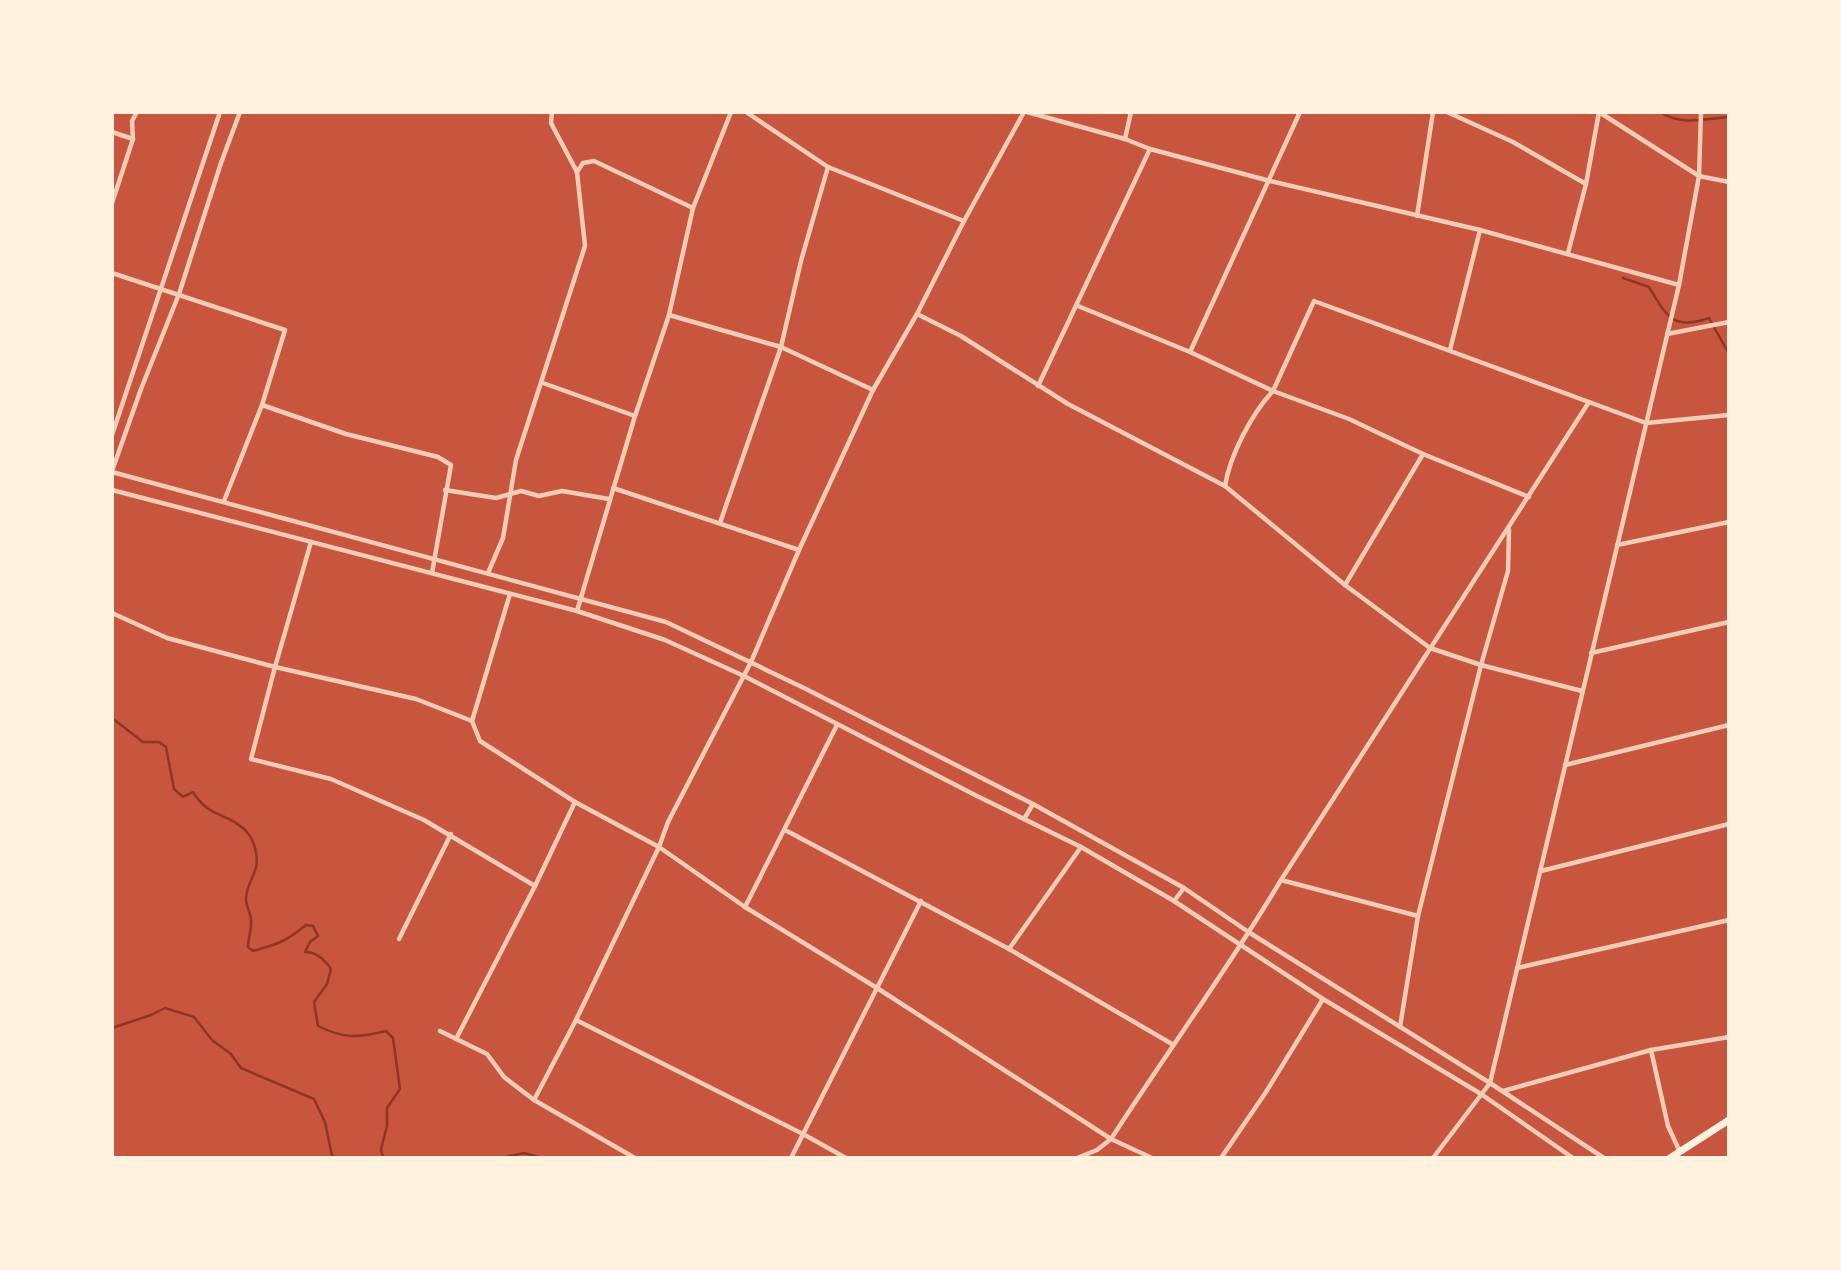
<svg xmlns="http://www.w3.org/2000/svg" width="1841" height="1270" viewBox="0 0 1841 1270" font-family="Cabin,sans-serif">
	<rect width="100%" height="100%" fill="#c8553d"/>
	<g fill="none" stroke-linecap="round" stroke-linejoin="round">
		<g stroke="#8f3625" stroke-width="2.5">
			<path d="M 1660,112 C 1681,126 1705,119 1729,117"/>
			<path d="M 1623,278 L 1649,287 C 1666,315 1672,331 1709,318 L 1729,354"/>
			<path d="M 112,718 L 143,742 L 159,742 L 166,747 L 174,789 L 183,797 L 193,792 C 210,819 224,811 244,829 C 250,834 253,841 255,848 C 262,872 247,878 246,899 C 246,907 251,913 251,920 C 252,929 248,938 248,947 L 253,951 C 278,944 285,942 306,925 L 313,926 L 318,936 L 310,942 L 305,952 C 316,952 325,960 331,969 L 327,984 L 314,1002 L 318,1026 C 344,1039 358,1038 386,1031 L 393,1038 L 400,1089 L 387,1108 L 387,1126 L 381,1149 L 383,1158"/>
			<path d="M 112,1028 L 151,1015 L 165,1008 L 194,1017 L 212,1040 L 231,1054 L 241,1068 L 314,1099 L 325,1122 L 332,1156 L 338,1158"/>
			<path d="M 501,1158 L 524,1153 L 542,1158"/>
		</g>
		<g stroke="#f1ccb7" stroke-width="4.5">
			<path d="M 552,112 L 551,123 L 577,172"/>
			<path d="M 746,112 L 828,167 L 964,221"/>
			<path d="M 1027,112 L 1125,139 L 1150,149 L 1270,181 L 1480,230 L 1679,285"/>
			<path d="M 1300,112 L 1190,352 L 1273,391 L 1314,301 L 1646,423 L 1729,415"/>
			<path d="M 1447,112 L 1513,142 L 1586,184"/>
			<path d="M 1599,112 L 1699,176 L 1729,182"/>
			<path d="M 112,132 L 133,139"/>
			<path d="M 1125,139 L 1131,112"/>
			<path d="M 112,203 L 133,139 L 132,121 L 137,112"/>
			<path d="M 1417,216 L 1433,112"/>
			<path d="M 1568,253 L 1586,184 L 1599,112"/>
			<path d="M 112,273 L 285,330 L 262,405 L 224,501"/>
			<path d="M 1078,306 L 1190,352"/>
			<path d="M 917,314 L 961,336 L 1068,404 L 1225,486 L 1345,585 L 1430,648 L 1481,665 L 1582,691"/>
			<path d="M 669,315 L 781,347 L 873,390"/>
			<path d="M 1667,334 L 1729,322"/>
			<path d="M 1450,350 L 1480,230"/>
			<path d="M 543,383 L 635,416"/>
			<path d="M 1038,386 L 1150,149"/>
			<path d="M 262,405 L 346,434 L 438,457 L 451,465 L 432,573"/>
			<path d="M 112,435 L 220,112"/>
			<path d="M 1423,454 L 1529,497"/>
			<path d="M 112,471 L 141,389 L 179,294 L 221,163 L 240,112"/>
			<path d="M 112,472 L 666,622 L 802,687 L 1033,804 L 1184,888 L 1250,933 L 1490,1083 L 1604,1158"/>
			<path d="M 1225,486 C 1230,455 1252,413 1273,391 L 1349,419 L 1423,454 L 1345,585"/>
			<path d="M 613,488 L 799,550"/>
			<path d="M 112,490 L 577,611 L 665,640 L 744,676 L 977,796 L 1081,847 L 1174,901 L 1323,999 L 1481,1094 L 1573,1158"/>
			<path d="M 445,490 L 496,498 L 521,491 L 539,496 L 562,491 L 609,499"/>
			<path d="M 720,523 L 781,347 L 801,261 L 828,167"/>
			<path d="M 311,542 L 275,667 L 251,759 L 331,779 L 424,820 L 535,886"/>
			<path d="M 1617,545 L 1729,522"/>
			<path d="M 488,573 L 503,538 L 516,460 L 585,246 L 577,172 L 583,163 L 594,161 L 693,208"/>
			<path d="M 510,594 L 472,721 L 480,741 L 575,802 L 659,847 L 745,907 L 877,988 L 1111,1139 L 1152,1158"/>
			<path d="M 577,611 L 635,416 L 669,315 L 693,208 L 731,112"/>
			<path d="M 112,613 L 167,638 L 275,667 L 416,699 L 472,721"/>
			<path d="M 1591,653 L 1729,622"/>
			<path d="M 1565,765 L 1729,725"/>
			<path d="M 1024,819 L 1033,804"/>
			<path d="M 785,830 L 1009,949 L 1172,1044"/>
			<path d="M 1541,871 L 1729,824"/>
			<path d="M 1281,880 L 1418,916"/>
			<path d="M 1174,901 L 1184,888"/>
			<path d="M 745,907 L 837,725"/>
			<path d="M 399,939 L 451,834"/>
			<path d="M 1009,949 L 1081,847"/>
			<path d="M 1517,968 L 1729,920"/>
			<path d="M 576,1020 L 803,1134 L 846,1158"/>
			<path d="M 1400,1027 L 1418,916 L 1481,665 L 1508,571 L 1509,530"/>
			<path d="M 440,1031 L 487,1054 L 504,1077 L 534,1100 L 635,1158"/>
			<path d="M 456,1039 L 535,886 L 575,802"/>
			<path d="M 1651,1050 L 1668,1126 L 1679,1150"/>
			<path d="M 1503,1091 L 1651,1050 L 1729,1037"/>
			<path d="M 534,1100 L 576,1020 L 659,847 L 668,822 L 751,662 L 799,550 L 873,390 L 917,314 L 964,221 L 1024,112"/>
			<path d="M 791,1158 L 921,901"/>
			<path d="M 1077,1158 L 1097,1150 L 1111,1139 C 1167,1052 1228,969 1281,880 L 1589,402"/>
			<path d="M 1221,1158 L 1266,1092 L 1323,999"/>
			<path d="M 1433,1158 L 1490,1083 L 1679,285 L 1699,176 L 1701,112"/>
		</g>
		<path stroke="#fff3e0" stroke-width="7" d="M 1670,1158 L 1729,1120"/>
	</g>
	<rect width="1841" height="1270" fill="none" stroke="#fff3e0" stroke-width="228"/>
</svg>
